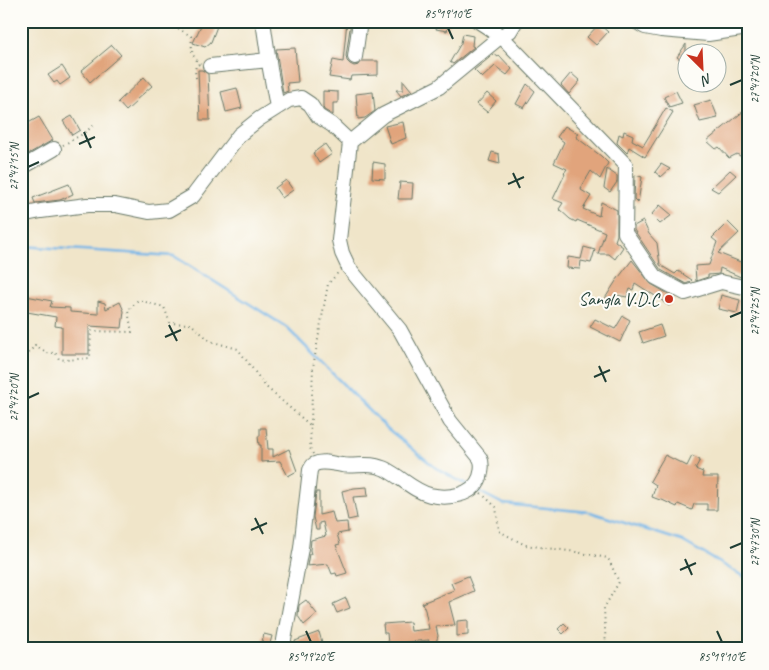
<svg xmlns="http://www.w3.org/2000/svg" width="769" height="670" font-family="Caveat,sans-serif">
<style>
.lines{fill:none;stroke-linecap:round;stroke-linejoin:round}
.stream{stroke:#73b5e8;stroke-width:2.5}
.building{fill:#e1a47c}
.minor-casing{stroke:#687868;stroke-width:16}
.path{stroke:#687868;stroke-width:2;stroke-dasharray:1 4;stroke-linecap:butt}
.minor{stroke:#fff;stroke-width:14}
.ticks{fill:none;stroke:#1f3d34;stroke-width:2}
.poi-dot{fill:#c8321e;stroke:#fdfcf7;stroke-width:2}
.labels{text-anchor:middle;dominant-baseline:central;stroke-width:4;stroke-linejoin:round;paint-order:stroke}
.poi-label{font-size:18px;fill:#1f3d34;stroke:#fdfcf7;text-anchor:end}
.neatline{fill:none;stroke:#1f3d34;stroke-width:2}
.ticks-label{font-size:12px;text-anchor:middle;fill:#1f3d34}
</style>
<rect width="100%" height="100%" fill="#fdfcf7"/>
<filter id="ink" filterUnits="userSpaceOnUse"><feTurbulence type="fractalNoise" baseFrequency=".02" numOctaves="2"/><feDisplacementMap in="SourceGraphic" scale="10" xChannelSelector="R" yChannelSelector="G"/><feConvolveMatrix kernelMatrix="1 2 1 2 8 2 1 2 1" color-interpolation-filters="sRGB"/></filter>
<filter id="wash" filterUnits="userSpaceOnUse"><feTurbulence type="fractalNoise" baseFrequency=".0096" numOctaves="4" result="noise"/><feDisplacementMap in="SourceGraphic" scale="20" xChannelSelector="R" yChannelSelector="G"/><feGaussianBlur stdDeviation="1.12" result="paint"/><feColorMatrix in="noise" values="0 0 0 0 0 0 0 0 0 0 0 0 0 0 0 0 0 1.4 0 .05"/><feComposite in="paint" operator="in"/></filter>
<g filter="url(#wash)">
<rect width="100%" height="100%" fill="#f0e5c9"/>
<g class="lines">
<path class="stream" d="M21,246L174,256L286,327L388,429L436,468L468,486
M478,491L503,504L590,512L682,541L748,579"/>
</g>
<g id="blocks">
<path class="building" d="M203,21H219L211,42L205,47L193,43Z
M347,21H351L346,56L347,61L350,64L354,66L359,65L362,61H378V75L351,76L350,80L329,77L333,60L343,62Z
M439,21H450L447,31L436,29Z
M599,24L608,32L596,45L587,37Z
M463,34L473,36L472,46L474,47L453,64L450,62L461,43Z
M686,44V57L684,62L677,57Z
M112,45L121,55L90,82L81,71Z
M295,48L298,82L287,83L288,91L283,93L276,49Z
M494,54L498,57L499,55L512,69L507,75L495,66L482,78L474,70Z
M62,66L70,78L60,85L57,81L54,83L48,75Z
M198,70H202L208,74L210,120H200Z
M571,73L580,81L569,94L561,85Z
M144,77L152,86L136,100L137,101L126,111L118,102Z
M403,80L412,91L401,96L396,90H403Z
M527,84L535,91L524,108L516,104Z
M237,88L242,108L226,112L221,92Z
M323,91L338,92V103H333V115L324,110L323,107Z
M676,91L682,103L669,107L664,97Z
M373,92L375,111L365,118L358,119L356,94Z
M487,93L496,101L487,112L477,104Z
M711,100L718,118L700,122L694,105Z
M666,108L673,112L645,157L629,147L627,153L617,143L619,134L623,136L624,131L633,135L632,140L643,146Z
M745,110L748,115V154L743,158L737,154L729,158L719,147L716,149L707,141Z
M72,116L80,130L72,135L63,121Z
M39,117L53,140L21,158V127Z
M403,122L406,138L391,144L385,126Z
M565,126L578,134L576,137L601,156L608,163L600,179L591,171L581,188H582L581,190L591,196L583,209L599,216L601,202L617,210V235L615,241L623,247L615,259L609,254H598L605,232L577,220L576,222L570,219L559,209L563,203L553,199L565,174L564,173L567,169L554,163L564,142L557,137Z
M325,144L332,154L319,163L313,153Z
M492,152L499,154L500,164L489,161Z
M373,162L385,164V179L372,178Z
M661,164L670,169L661,177L655,172Z
M607,169L617,176V182L610,192L604,188Z
M730,170L736,175L718,192L711,188Z
M635,175L642,177L638,203L634,199Z
M286,180L293,190L282,198L275,188Z
M400,182L413,183L412,199H398Z
M69,184L73,194L60,200L35,203L33,198Z
M660,205L672,215L660,224L651,215Z
M643,221L649,234L657,243L660,265L675,274L678,271L692,280L690,282L686,284L661,270L634,230V226Z
M728,222L739,233L718,253L748,265V271L743,278L720,268L719,274L708,275V277L696,281L695,266L709,265L717,242L712,238Z
M584,247L595,250L591,263L581,261L580,269L567,268L568,257L581,259Z
M632,260L651,284L674,297L669,306L663,302V301L635,283L633,290L630,289L627,297L616,295L610,304L604,300L616,281Z
M21,295L52,301L50,307L70,308V312L98,314V301L105,303L106,309L120,302L124,311L122,328L89,326V354H62V327L55,326L56,317L21,311Z
M721,295L740,300L737,313L718,309Z
M623,316L630,320L620,342L590,327L595,319L615,329Z
M660,325L664,336L643,343L639,332Z
M260,428H266L268,449H273V457L289,449L297,471L288,476L280,461L261,462V445H259L258,436H260Z
M665,455L687,466L692,456L700,460L695,469L703,472L702,477H718L717,510H707V504H694L692,510L678,504L677,507L660,499V500L652,497L656,485L650,481Z
M367,487L368,496L353,497L357,518L348,520L342,491L354,488Z
M316,492H319V515L332,512L335,523L347,522L348,532L337,534L340,544L336,545L347,573L337,576L336,573L332,574L328,564L307,566L309,554H311L310,550L311,540L326,536L323,522L319,523V530H316L313,517Z
M468,576L474,591L449,602L455,625L436,626L438,636L434,649H426L429,640L388,644L387,633H384L383,624L410,622L411,631L429,629L425,610L422,603L454,590L451,583Z
M346,598L350,608L337,613L333,604Z
M306,600L317,614L304,625L298,616L299,605Z
M468,620V635L457,636V621Z
M564,623L569,628L563,634L558,629Z
M319,632L324,649H297L295,641Z
M264,634L272,636L269,647L261,645Z"/>
</g>
</g>
<g filter="url(#ink)">
<use href="#blocks" fill-opacity="0" stroke="#687868" stroke-width="1"/>
<g class="lines">
<g class="minor-casing">
<path id="minor" d="M263,21L270,69L277,107
M478,21L501,36L626,165L625,233L655,277L685,293L721,282L748,288
M635,21L645,27L661,30L708,34L748,28
M355,57L360,21
M210,66L269,60
M21,168L54,149
M21,215L41,211L87,205H115L149,212L169,210L193,196L239,135L259,119L289,100L301,98L310,104L318,116L332,125L350,142
M284,649V640L301,548L310,470C312,467 312,465 315,464C323,460 333,464 342,465C353,467 365,463 376,466C380,467 384,468 387,470C402,478 414,491 430,495C448,499 473,496 480,477C482,470 483,464 480,458L450,421L400,330L349,268L342,253L339,240L350,142L383,115L439,87L501,36L510,31L516,21"/>
</g>
<path class="path" d="M165,21L191,36C193,50 189,53 200,64
M196,78L195,71L196,65L200,64
M63,145L81,135L96,124
M21,358H25L35,345L49,354L55,352L59,359L66,360L90,358L91,331L132,332L128,311L138,300L164,307L170,323L191,324L210,341L238,349L266,387L311,426
M313,454L310,448L313,367L328,284L337,274H339
M481,493L496,507L499,531L525,545L576,552L608,558L619,582L604,608L606,649"/>
<use href="#minor" class="minor"/>
</g>
</g>
<path class="ticks" d="M448,28L453,39M730,85L742,80M84,132L91,148M79,144L95,137M28,167L39,162M513,173L520,188M508,184L524,177M730,317L742,312M169,325L177,341M165,337L181,330M599,366L606,382M594,377L610,370M28,398L39,393M255,518L263,534M251,530L267,523M730,548L742,543M685,559L692,575M680,570L696,563M306,631L311,642M717,631L722,642"/>
<circle class="poi-dot" cx="669" cy="299" r="5"/>
<g class="labels">
<g class="poi-label">
<text x="659" y="299">Sangla V.D.C</text>
</g>
</g>
<rect width="769" height="670" fill="none" stroke="#fdfcf7" stroke-width="55"/>
<g transform="translate(702 68) rotate(156)"><circle r="24" fill="#fdfcf7" stroke="#a4b0a9"/>
<path d="M0-4L9 19L0 12L-9 19Z" fill="#c8321e"/>
<text y="-8" font-size="14" font-weight="bold" text-anchor="middle" fill="#1f3d34">N</text>
</g>
<rect x="28" y="28" width="714" height="614" class="neatline"/>
<g class="ticks-label">
<text x="448" y="18">85°19'10"E</text>
<text transform="translate(755 80) rotate(-90)" y="4">27°47'20"N</text>
<text transform="translate(14 167) rotate(-90)" y="4">27°47'15"N</text>
<text transform="translate(755 312) rotate(-90)" y="4">27°47'25"N</text>
<text transform="translate(14 398) rotate(-90)" y="4">27°47'20"N</text>
<text transform="translate(755 543) rotate(-90)" y="4">27°47'30"N</text>
<text x="311" y="661">85°19'20"E</text>
<text x="722" y="661">85°19'10"E</text>
</g>
</svg>
